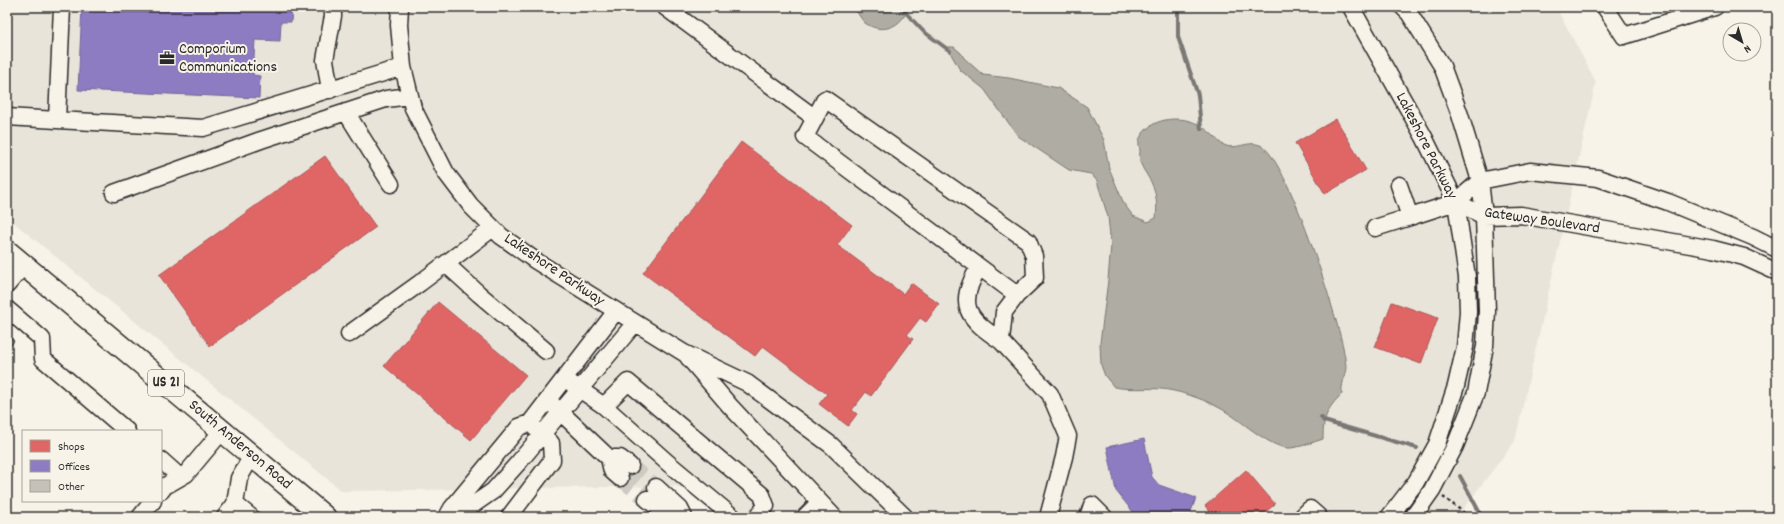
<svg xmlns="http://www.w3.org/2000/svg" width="1784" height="524" font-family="Dekko,sans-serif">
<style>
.built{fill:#e8e4da}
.water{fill:#afaca4;stroke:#7a7874}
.shops{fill:#e06666;stroke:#aa5454}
.offices{fill:#8e7cc3;stroke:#706495}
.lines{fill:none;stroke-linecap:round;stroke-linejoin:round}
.stream{stroke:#7a7874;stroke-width:4}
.building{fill:#c4c1b9;stroke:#2b2b2b}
.minor-tunnel{stroke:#cecbc2;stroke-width:16;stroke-dasharray:16 8;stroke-linecap:butt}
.minor-casing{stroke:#2b2b2b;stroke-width:19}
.major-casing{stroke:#2b2b2b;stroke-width:24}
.path{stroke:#2b2b2b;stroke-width:2.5;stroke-dasharray:3 3;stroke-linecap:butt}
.minor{stroke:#f7f3e8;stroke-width:16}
.major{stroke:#f7f3e8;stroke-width:21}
.labels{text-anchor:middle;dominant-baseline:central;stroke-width:4;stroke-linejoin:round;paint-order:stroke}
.shield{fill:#f7f3e8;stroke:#686764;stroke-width:1}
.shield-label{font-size:15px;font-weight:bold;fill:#2b2b2b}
.poi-label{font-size:16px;fill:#2b2b2b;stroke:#f7f3e8;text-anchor:start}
.street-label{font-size:16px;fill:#2b2b2b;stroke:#f7f3e8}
</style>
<rect width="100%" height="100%" fill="#f7f3e8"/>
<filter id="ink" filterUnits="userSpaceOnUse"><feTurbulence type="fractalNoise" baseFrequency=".025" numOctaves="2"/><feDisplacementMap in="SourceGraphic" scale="8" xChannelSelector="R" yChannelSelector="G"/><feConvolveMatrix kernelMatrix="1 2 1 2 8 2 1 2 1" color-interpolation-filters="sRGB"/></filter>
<g filter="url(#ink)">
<path class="built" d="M7,7H1556L1596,82L1515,441L1457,517H736L676,486L342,491L7,217Z"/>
<path class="water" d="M854,7H908C903,27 882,35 865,23C861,19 857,12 854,7Z
M947,47H954L961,53L964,58L983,75L1009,78L1058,88L1087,107L1104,140L1109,168L1124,204L1133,216L1148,222L1156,218C1157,209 1157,198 1154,189C1151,179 1143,171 1140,162C1139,158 1140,153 1140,150C1139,146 1138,141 1140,138C1149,120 1172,116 1190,121C1200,124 1207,130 1215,137C1217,140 1221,144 1224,145C1235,151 1248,140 1260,145C1287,156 1336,314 1343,347C1344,354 1346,361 1346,368C1345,377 1341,385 1342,394C1327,408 1323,418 1323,439C1313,442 1302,447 1291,448C1273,450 1243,422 1228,413C1213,403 1192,395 1174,391C1154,386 1134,391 1114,387L1105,376L1101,365L1100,343L1108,280L1111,245L1108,217L1097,181L1091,174L1069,170L1018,136L984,89L960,70Z"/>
<path class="shops" d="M1336,119L1366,170L1325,194L1295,143Z
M741,142L852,225L837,245L903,294L911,283L939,304L926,322L920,318L907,335L913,339L871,396L866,392L852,410L857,414L848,426L819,404L827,394L763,346L755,356L643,273Z
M325,156L376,227L210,346L159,275Z
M438,302L526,375L471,440L384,366Z
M1392,302L1438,318L1421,364L1375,347Z
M1246,470L1275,504L1260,517H1215L1205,506Z"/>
<path class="offices" d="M82,7H292L291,22H281L280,41L255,40L253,75L260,76L259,98L78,90Z
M1144,439L1152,477L1159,485L1196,498L1189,517H1137L1116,491L1107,447Z"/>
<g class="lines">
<path class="stream" d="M1178,7V37L1198,95L1201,129
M902,11L906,13L923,31L950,51
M1321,417L1324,421L1417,448
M1460,476L1482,517
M1770,517L1777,510"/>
</g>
<path class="building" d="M7,335L14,341L7,350Z"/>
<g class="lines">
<path class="minor-tunnel" d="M630,466L656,487
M620,478L647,499"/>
<g class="minor-casing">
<path id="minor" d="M62,7L57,120L203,128L403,67
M400,7L399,25L403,67L413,108L446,173L471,206L501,236L536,261L684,353L747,383L831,445L905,517
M665,7L815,118
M1351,7L1424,137L1456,202L1467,277L1468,312L1465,347L1456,386L1437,444L1416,482L1389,517
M1403,7L1409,13L1442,66L1460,115L1480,181L1484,216L1487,311L1485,346L1476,393L1455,446L1432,490L1413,517
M1605,7L1624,36L1715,7
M330,90L325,60L333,16V7
M346,112L391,184
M7,117L57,120
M1399,185L1410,217L1456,202L1480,181L1530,171L1598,178L1668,202L1753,237L1777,249
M114,193L261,140L386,99L410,96
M1456,202L1484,216L1521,215L1713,249L1744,257L1777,272
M1375,228L1410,217
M446,264L479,294L546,351
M979,267C956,306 967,318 1001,341
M7,285L24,265
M1017,295L805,137L825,99L1028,241L1034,256L1035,278L1017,295L1004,312L1001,341L1050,394L1068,436L1064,457L1048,517
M7,309L42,339L43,359L127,431
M349,334L420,283L493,228
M688,357L730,406L834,517
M572,384L604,406L668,463L733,517
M553,405L609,458H620L630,466
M604,406L628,382L762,495L766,506L757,517
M609,458L612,471L620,478
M161,460L180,477
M656,487L680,509L684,517
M161,491L165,486L186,474L222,431
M647,499L670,517
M235,504L251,517
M140,517L153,501
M225,517L235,504L239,478L252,456
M447,517L452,508L519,427L530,423L616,311
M459,517L464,511L493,491L519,462L635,323
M509,517L552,460L551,443L534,427
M805,517L820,502
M1088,517L1092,505L1104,517
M1302,517L1310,509L1319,517"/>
</g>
<g class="major-casing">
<path id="major" d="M7,251L325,517"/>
</g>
<path class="path" d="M1443,497L1462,511L1467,517"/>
<use href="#minor" class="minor"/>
<use href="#major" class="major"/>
</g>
</g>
<defs>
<g id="office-bare" transform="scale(1.2)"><path d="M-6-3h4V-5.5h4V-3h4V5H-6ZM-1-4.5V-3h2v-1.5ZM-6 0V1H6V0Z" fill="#2b2b2b" stroke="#f7f3e8" stroke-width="2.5" paint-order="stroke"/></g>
</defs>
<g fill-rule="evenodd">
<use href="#office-bare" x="167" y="58"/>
</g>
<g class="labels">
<rect class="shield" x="148" y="370" width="36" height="26" rx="3"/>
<g class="shield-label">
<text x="166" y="383">US 21</text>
</g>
<g class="poi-label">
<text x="179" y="49">Comporium<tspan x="179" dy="18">Communications</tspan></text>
</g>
<g class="street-label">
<text transform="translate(1426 146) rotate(63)">Lakeshore Parkway</text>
<text transform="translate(1542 221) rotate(8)">Gateway Boulevard</text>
<text transform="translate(554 270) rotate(34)">Lakeshore Parkway</text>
<text transform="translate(240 445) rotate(40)">South Anderson Road</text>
</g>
</g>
<rect width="1784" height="524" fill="none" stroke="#f7f3e8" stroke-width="24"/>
<rect x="12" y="12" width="1760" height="500" fill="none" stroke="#2b2b2b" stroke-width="1.5" filter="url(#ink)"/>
<rect x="22" y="430" width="140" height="72" fill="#f7f3e8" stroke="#a5a39c"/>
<rect x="30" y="440" width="20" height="12" fill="#e06666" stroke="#a5a39c"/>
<text x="58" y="450" font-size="12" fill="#2b2b2b">Shops</text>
<rect x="30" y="460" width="20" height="12" fill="#8e7cc3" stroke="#a5a39c"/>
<text x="58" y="470" font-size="12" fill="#2b2b2b">Offices</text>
<rect x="30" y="480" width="20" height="12" fill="#c4c1b9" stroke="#a5a39c"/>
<text x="58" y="490" font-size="12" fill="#2b2b2b">Other</text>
<g transform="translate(1742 42) rotate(142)"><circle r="19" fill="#f7f3e8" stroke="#a5a39c"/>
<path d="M0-3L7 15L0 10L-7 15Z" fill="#2b2b2b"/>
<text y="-6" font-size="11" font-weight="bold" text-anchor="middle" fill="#2b2b2b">N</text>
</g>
</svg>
